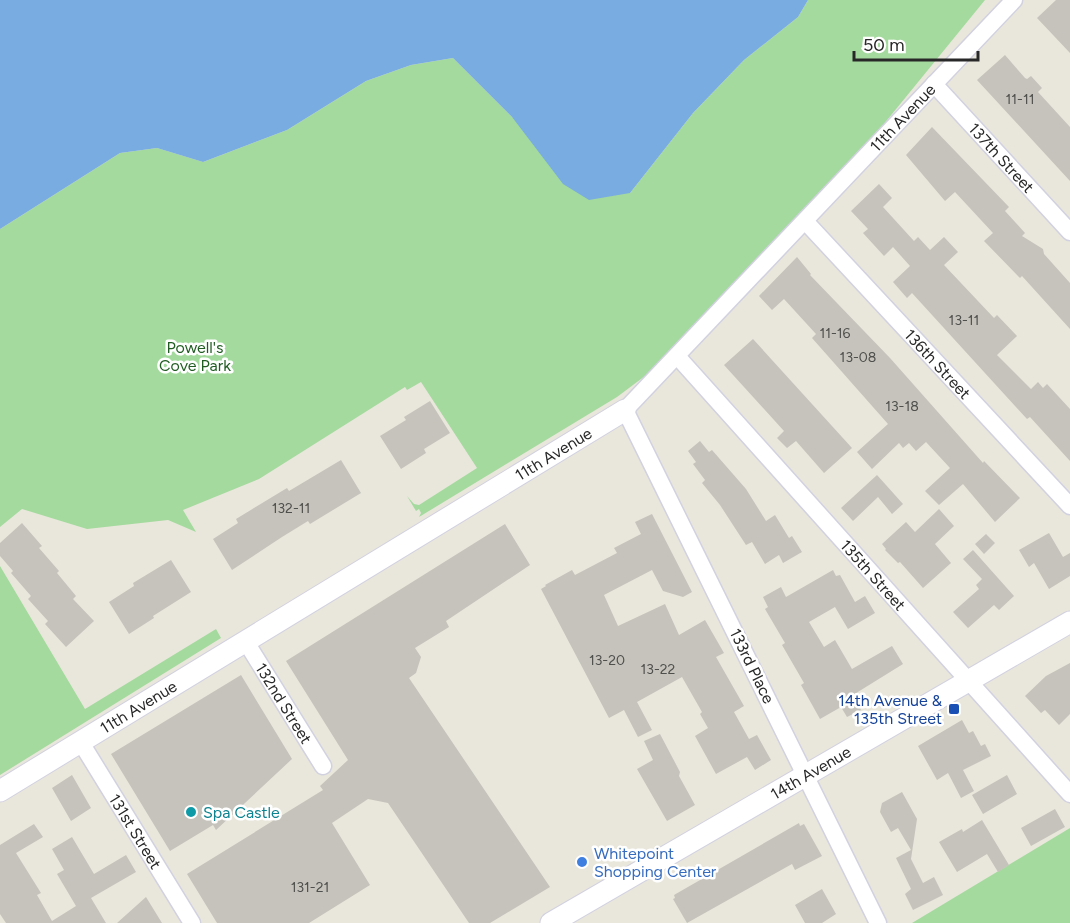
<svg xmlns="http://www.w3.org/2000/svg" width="1070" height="923" font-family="Figtree,sans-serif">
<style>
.green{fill:#a4da9e}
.water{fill:#79ace0}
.building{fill:#c5c3bb}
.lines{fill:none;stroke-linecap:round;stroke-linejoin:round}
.minor-casing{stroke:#d2d1e0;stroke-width:19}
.tertiary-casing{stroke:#d2d1e0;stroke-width:23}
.minor{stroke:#fff;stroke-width:16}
.tertiary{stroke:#fff;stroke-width:21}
.transit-dot{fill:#1a4fb4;stroke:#fff;stroke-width:2}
.culture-dot{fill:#0f9aa8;stroke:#fff;stroke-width:2}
.shop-dot{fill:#3f7fe0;stroke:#fff;stroke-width:2}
.labels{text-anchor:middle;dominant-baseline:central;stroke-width:5;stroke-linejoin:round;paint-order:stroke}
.number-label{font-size:14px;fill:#4f4f4d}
.street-label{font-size:16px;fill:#282828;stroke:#fff}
.park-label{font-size:16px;fill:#215d23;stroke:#fff}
.transit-label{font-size:16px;fill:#164399;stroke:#fff;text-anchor:end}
.culture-label{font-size:16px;fill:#0d838f;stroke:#fff;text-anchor:start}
.shop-label{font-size:16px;fill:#366cbe;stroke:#fff;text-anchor:start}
</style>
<rect width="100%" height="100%" fill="#e9e7dc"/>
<path class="green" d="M808,0H985L870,141L661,364L617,397L419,517L421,513L419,509L416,511L407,496L414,504L419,505L477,468L421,382L407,390L405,387L259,479L183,510L196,532L168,520L87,529L22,509L0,527V229L120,153L157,148L203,162L287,130L366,81L411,65L453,58L512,117L630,193L693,113L744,60L798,17Z
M0,566L85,709L216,629L221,638L0,775Z
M1070,828V923H912Z"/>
<path class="water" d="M0,0H808L798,17L744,60L693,113L630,193L589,200L563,184L512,117L453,58L411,65L366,81L287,130L203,162L157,148L120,153L0,229Z"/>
<path class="building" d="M1056,0H1070V53L1037,18Z
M1005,55L1025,78L1027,79L1031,76L1042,88L1038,92L1070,127V181L977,80Z
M932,127L1009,207L1005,211L1025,233L1022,236L1043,249L1044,254L1070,283V329L1022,276L1020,278L984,241L993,233L955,192L945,201L906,155Z
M879,184L892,198L883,207L914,241L918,237L930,250L944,237L958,252L944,265L994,318L997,315L1017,336L997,355L1031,389L1038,382L1043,388L1047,384L1070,409V461L1030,417L1027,419L912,293L907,298L893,282L910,266L893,247L884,256L863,233L868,229L851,211Z
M797,257L811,274L810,275L890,358L983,463L984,461L1020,498L995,522L963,484L939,505L925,491L950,468L926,442L916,451L909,443L903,448L899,443L872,469L857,452L888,424L812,338L816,334L784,299L772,310L759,296Z
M753,339L852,448L824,473L796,441L787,448L777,438L784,431L724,365Z
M430,401L450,433L424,449L426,453L401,469L380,436L406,420L404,417Z
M700,441L709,452L712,450L746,489L766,521L775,515L789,538L792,536L802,552L783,563L779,555L765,564L752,542L746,545L720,505L702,483L705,480L693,464L696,462L688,451Z
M341,460L361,493L310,524L308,521L282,537L232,570L213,539L238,523L236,519L287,488L289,491Z
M877,475L903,504L892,514L878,497L853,521L841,508Z
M939,509L954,526L935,544L951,563L923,588L900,562L898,563L885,550L886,549L882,544L906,522L915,532Z
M652,514L692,592L683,597L663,591L652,570L604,595L618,626L665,604L679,635L705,620L724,653L716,657L744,706L734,712L749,739L757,735L771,760L755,770L747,757L716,774L695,736L708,728L700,714L702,712L682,677L637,702L652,730L638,737L624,710L609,718L541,589L546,586L545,585L572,570L575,575L617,553L614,548L641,534L635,522Z
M22,523L42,546L39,548L59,571L57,573L76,596L73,599L94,621L66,647L45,624L48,621L28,599L31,596L11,573L13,571L0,556V543Z
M505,524L530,565L446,621L449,627L415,648L421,657L416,673L409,678L550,887L490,923H469L388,803L368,799L332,823L370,885L309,923H217L187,874L323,790L320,786L348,760L286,661Z
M1049,533L1063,557L1070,553V576L1049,589L1034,563L1029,567L1019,550Z
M986,534L995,543L984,554L975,544Z
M973,550L1014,596L999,610L994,605L968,628L953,612L979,589L976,585L982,579L963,559Z
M171,560L191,592L153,616L154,618L129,634L109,602L134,586L133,583Z
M833,570L836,576L840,575L855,602L865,596L875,613L848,629L835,607L809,622L824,647L835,640L852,669L892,646L903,664L853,695L861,710L847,717L841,707L820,719L801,685L804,683L782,645L785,643L765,609L768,607L763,597L781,587L786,597Z
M1070,663V714L1059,725L1045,710L1041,713L1025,696L1046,676Z
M241,675L292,759L216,830L213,825L170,851L111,754Z
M962,720L969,733L973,731L981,746L985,744L991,756L963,770L974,791L961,798L948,773L937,780L918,746Z
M660,734L680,772L679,776L695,805L667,821L637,769L653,760L644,741Z
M72,775L91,808L71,821L52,788Z
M1007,775L1017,794L983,814L972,795Z
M902,792L917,819L911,859L923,883L934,877L943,895L913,910L905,894L911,889L896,858L911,850L898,828L891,832L880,812L882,803Z
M1055,809L1065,827L1031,846L1021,828Z
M982,820L1009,865L998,872L987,854L957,872L939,842L962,829L963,832Z
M799,823L800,826L804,824L822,856L795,870L792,864L687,923L673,899L675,898L674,895Z
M34,824L43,837L16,853L41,893L37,895L52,921L76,906L57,874L64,870L52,849L72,837L94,874L126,855L136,872L91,898L106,923H6L0,914V845Z
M822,889L836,914L822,923H805L795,905Z
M146,897L162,923H117Z"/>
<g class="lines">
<g class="minor-casing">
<g id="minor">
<path id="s1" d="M934,84L1070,232"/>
<path id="s2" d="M805,221L1070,506"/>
<path id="s3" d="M677,356L1070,794"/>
<path id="s4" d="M246,642L323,766"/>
<path id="s5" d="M80,741L192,923"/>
<path id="s6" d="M878,923L625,410L1014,0"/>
</g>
</g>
<g class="tertiary-casing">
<g id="tertiary">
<path id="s7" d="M0,791L625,410"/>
<path id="s8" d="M551,923L1070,622"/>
</g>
</g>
<use href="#minor" class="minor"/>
<use href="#tertiary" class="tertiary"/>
</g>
<rect class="transit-dot" x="948" y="703" width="12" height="12" rx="3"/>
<circle class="culture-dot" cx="191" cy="812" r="6"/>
<circle class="shop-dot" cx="582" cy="862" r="6"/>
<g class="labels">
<g class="number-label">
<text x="1020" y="99">11-11</text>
<text x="964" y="320">13-11</text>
<text x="835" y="333">11-16</text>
<text x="858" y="357">13-08</text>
<text x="902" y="406">13-18</text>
<text x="291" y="508">132-11</text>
<text x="607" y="660">13-20</text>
<text x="658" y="669">13-22</text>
<text x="310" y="887">131-21</text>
</g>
<g class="street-label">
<text stroke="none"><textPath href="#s6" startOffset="975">11th Avenue</textPath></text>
<text stroke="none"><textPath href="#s1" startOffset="100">137th Street</textPath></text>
<text stroke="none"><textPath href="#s2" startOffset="195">136th Street</textPath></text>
<text stroke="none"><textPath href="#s7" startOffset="648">11th Avenue</textPath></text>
<text stroke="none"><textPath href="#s3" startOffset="294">135th Street</textPath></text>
<text transform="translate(752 666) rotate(64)">133rd Place</text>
<text stroke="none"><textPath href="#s4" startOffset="72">132nd Street</textPath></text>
<text stroke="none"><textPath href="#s7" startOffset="162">11th Avenue</textPath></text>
<text stroke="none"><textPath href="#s8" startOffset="300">14th Avenue</textPath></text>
<text stroke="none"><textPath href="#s5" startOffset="106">131st Street</textPath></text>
</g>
<g class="park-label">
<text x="195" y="347">Powell's<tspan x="195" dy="18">Cove Park</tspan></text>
</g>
<g class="transit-label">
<text x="942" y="700">14th Avenue &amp;<tspan x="942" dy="18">135th Street</tspan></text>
</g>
<g class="culture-label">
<text x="203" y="812">Spa Castle</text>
</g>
<g class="shop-label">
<text x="594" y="853">Whitepoint<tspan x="594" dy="18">Shopping Center</tspan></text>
</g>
</g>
<path d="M854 51v9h124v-9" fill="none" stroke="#282828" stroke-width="3"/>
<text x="863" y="51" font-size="18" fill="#282828" stroke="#ffffff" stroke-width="4.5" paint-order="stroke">50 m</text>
</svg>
